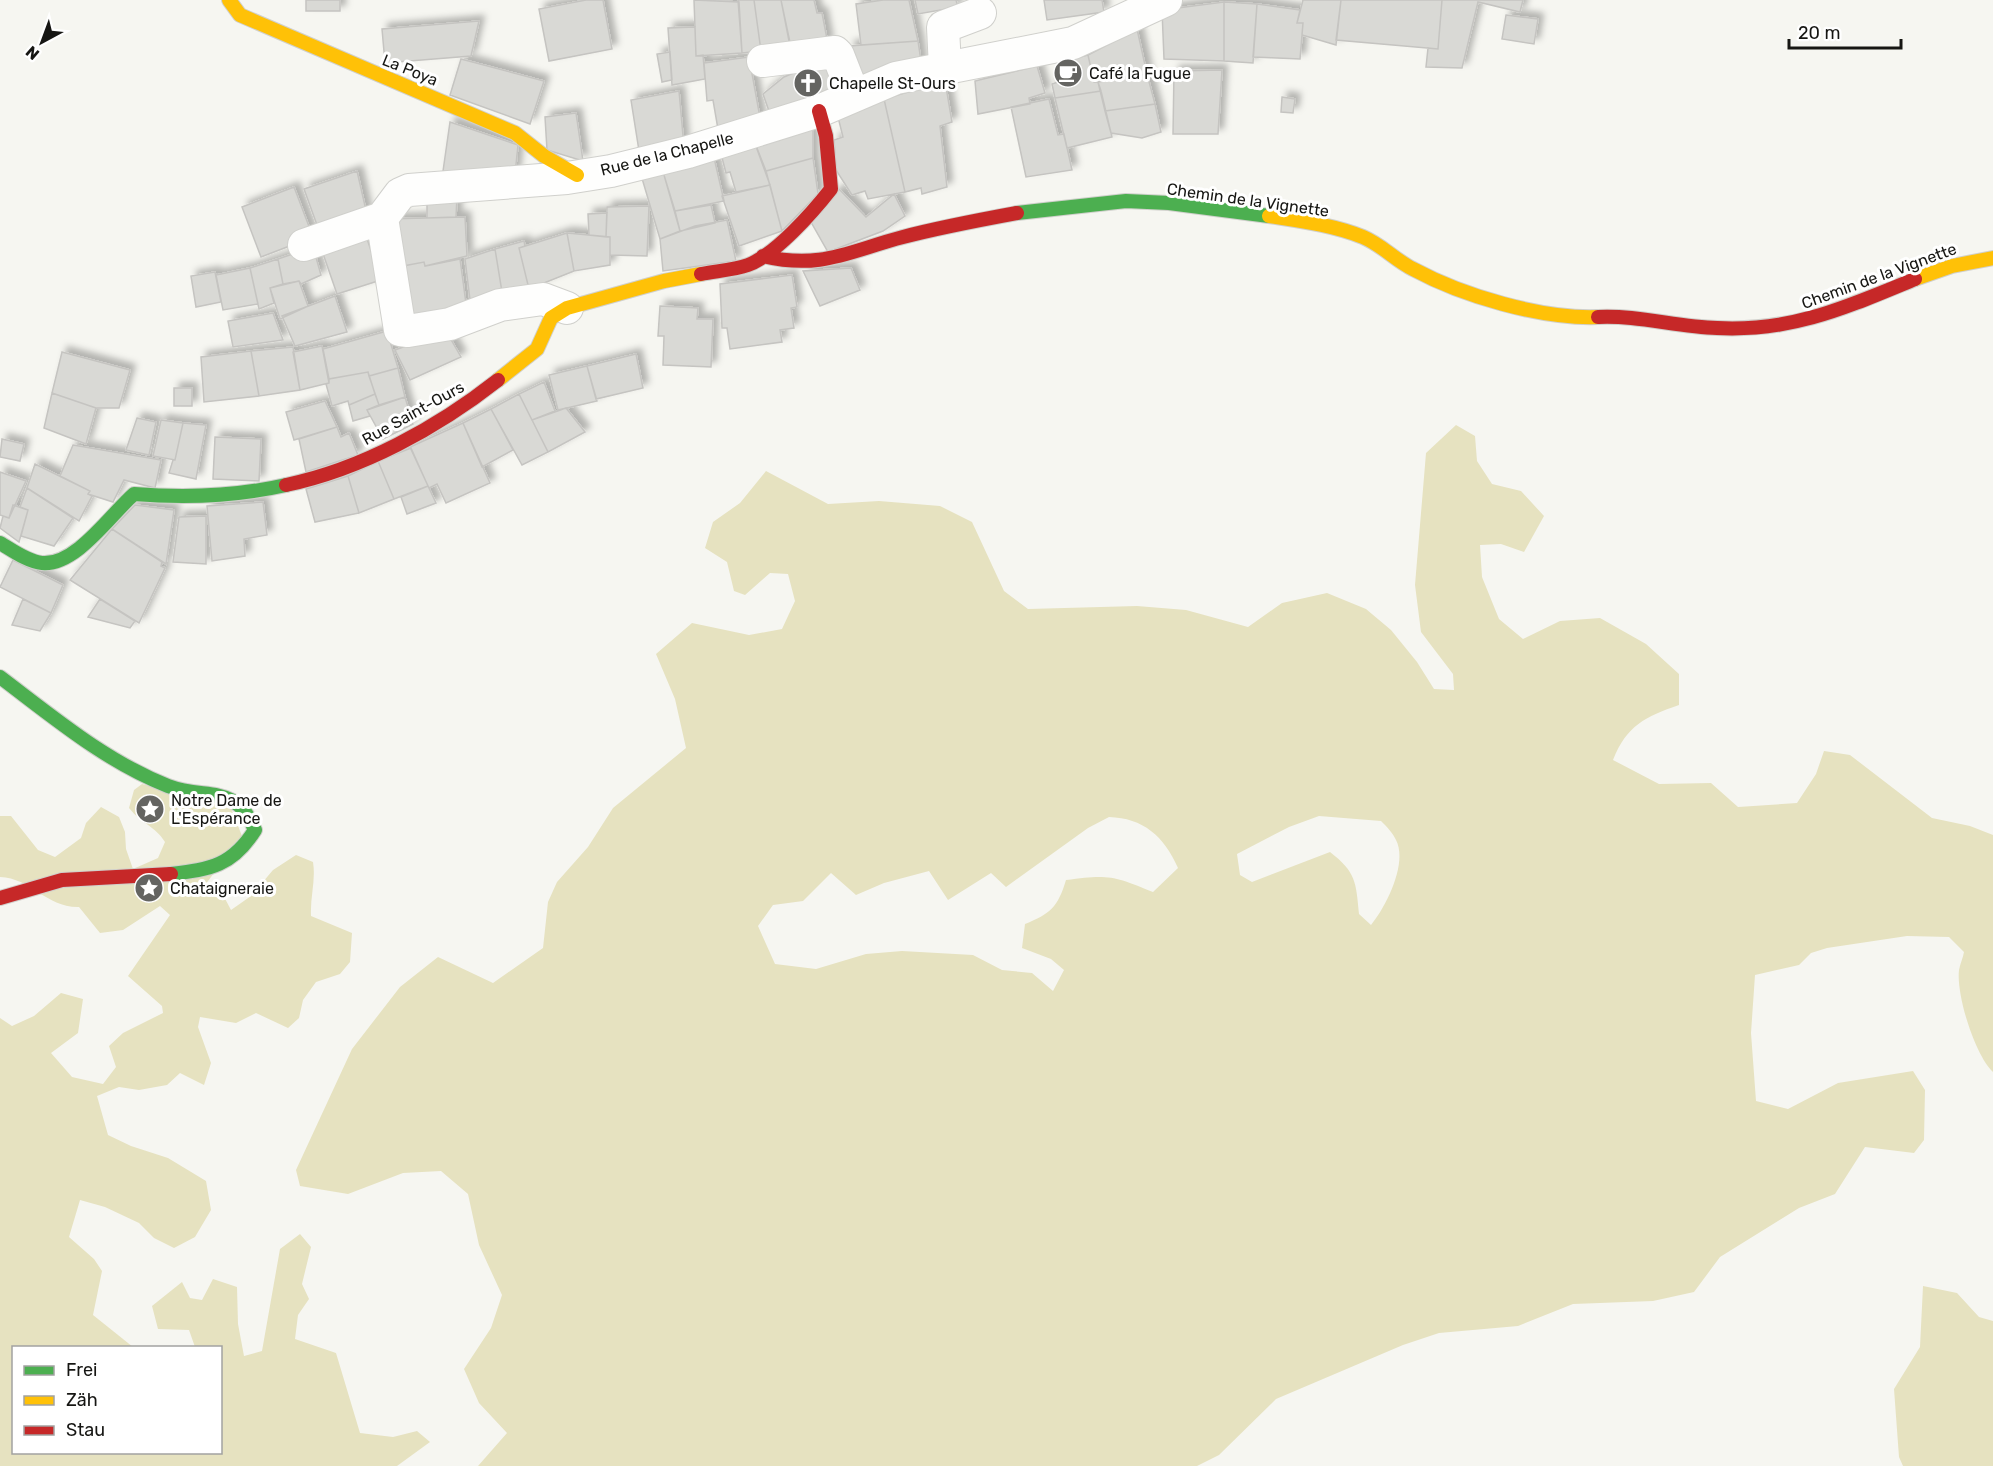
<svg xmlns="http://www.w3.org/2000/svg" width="1993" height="1466" font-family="Rubik,sans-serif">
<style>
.green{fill:#e6e2c0;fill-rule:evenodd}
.building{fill:#d9d9d5;stroke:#c5c4c1;stroke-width:1.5;filter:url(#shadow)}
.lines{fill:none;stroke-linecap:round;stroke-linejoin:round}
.street-casing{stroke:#d0d0cc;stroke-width:34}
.fast-casing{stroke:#d0d0cc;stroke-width:16}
.slow-casing{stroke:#d0d0cc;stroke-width:16}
.jam-casing{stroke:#d0d0cc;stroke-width:16}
.street{stroke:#fefefd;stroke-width:32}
.fast{stroke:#4caf50;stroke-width:14}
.slow{stroke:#ffc107;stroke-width:14}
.jam{stroke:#c62828;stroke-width:14}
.labels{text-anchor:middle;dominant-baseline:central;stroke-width:6;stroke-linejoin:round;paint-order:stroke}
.street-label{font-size:16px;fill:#161613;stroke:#fff}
.poi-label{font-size:16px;fill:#161613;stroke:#fff;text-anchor:start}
</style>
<defs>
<filter id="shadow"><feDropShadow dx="5.5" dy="-5.5" stdDeviation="3" flood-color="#0004"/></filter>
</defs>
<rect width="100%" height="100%" fill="#f6f6f1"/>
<path class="green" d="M1456,425L1475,436L1477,461L1492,484L1521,491L1544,516L1524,552L1501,544L1480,545L1482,577L1499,619L1523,639L1560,621L1600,618L1646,644L1679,674V705C1645,717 1627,725 1613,760L1659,784L1711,783L1738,807L1797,803L1816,774L1824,751L1850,755L1932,818L1970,826L1993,835V1072C1975,1055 1956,995 1959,970C1960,964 1963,958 1964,952L1949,937L1907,936L1827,948L1811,953L1799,965L1755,975L1751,1033L1756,1101L1788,1109L1838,1083L1913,1071L1925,1090L1924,1140L1914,1153L1865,1147L1835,1194L1799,1208L1720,1257L1694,1292L1653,1301L1573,1304L1518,1326L1439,1333L1403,1345L1276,1399L1219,1455L1197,1466H478L507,1433L479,1403L464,1369L491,1328L502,1295L479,1245L468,1194L441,1171L403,1173L348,1194L300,1186L296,1170L352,1049L400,987L438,957L493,983L543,948L548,902L557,882L588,847L613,808L686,748L675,699L656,654L692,623L749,635L782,629L795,601L788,574L770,573L745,595L734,591L727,562L705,548L713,522L740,503L766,471L828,504L879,501L940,506L972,522L1004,591L1028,609L1137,606L1186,610L1248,627L1282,603L1327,593L1366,609L1391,630L1417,662L1434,689L1454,690L1453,674L1421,632L1415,585L1426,453ZM1319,816L1381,821C1386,826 1393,833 1396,840C1408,863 1386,907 1371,925L1359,914C1356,882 1356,872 1330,852L1252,882L1240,875L1237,854L1289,827ZM1109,817C1143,818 1164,836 1178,868L1153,892C1115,876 1108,874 1066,880C1058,907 1050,914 1025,924L1022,948L1051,959L1064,970L1053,991L1032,973L1002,970L973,955L902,951L866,954L816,969L775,964L758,926L773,905L803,901L831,873L856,895L884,883L929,871L948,900L991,873L1006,887L1088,828Z
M142,784L231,808L242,836L205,885L221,891L231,910L251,896L273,870L296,855L313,862C316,880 310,897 311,916L352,933L350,962L340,974L316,982L303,1000L299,1018L288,1028L256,1013L236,1023L200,1017L198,1027L211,1063L204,1085L180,1073L167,1085L139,1090L119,1087L97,1096L108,1135L131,1146L168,1158L206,1181L211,1210L195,1237L174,1248L154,1238L139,1223L105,1207L80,1200L69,1237L94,1259L102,1271L93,1315L133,1347L14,1348V1452H220V1348L195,1347L189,1330L158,1329L152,1306L182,1282L190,1298L202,1300L213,1279L237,1287L238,1324L244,1356L262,1351L280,1249L300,1234L311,1247L302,1284L309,1299L298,1315L295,1339L336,1353L360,1433L393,1437L417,1431L430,1442L397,1466H0V1018L12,1026L34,1016L61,993L83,999L78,1033L51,1053L72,1077L103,1084L116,1067L109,1046L123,1033L163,1013L162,1006L128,976L170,915L160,906L123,930L100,933L79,907C47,908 31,878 0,877V816H11L38,850L55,857L81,838L86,823L101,807L119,817L125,832L126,849L133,869L158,858L165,842C155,826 142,824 129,808L134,790Z
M1923,1286L1957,1293L1979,1317L1993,1321V1466H1903L1899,1457L1894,1389L1920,1347Z"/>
<path class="building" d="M306,0H340V11H306Z
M586,0H603L612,49L549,61L539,9Z
M694,0L739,2L742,53L696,56Z
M738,0H754L761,51L742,53Z
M754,0H781L791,47L761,51Z
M781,0H814L817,13H822L828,44L791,51Z
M883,0H909L918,41L861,45L856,4Z
M915,0H956L958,7L918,14Z
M1044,0H1102L1104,12L1047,20Z
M1303,0H1341L1336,45L1302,35L1303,23H1297Z
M1341,0H1442L1438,49L1336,40Z
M1442,0H1523L1520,12L1478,2L1462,68L1426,67L1428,48L1438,49Z
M1224,2V61L1164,59L1162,10Z
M1224,2L1257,4L1253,63L1224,61Z
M1257,4L1300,10L1297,23H1303L1300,59L1253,57Z
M1506,15L1538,19L1534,44L1502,39Z
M479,21L471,56L385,63L382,29Z
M695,27L696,56L703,55L705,79L672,85L668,28Z
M1137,29L1147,74L1094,82L1088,55Z
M918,41L922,68L856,83L849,46Z
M670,52L672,80L662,82L657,54Z
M1088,55L1094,82H1098L1101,91L1055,98L1052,84L1061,81L1059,62Z
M749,57L761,123L719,135L713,100L707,101L704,63Z
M829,58L843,90L770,114L763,94L784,77Z
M461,59L544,81L530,124L450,95Z
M1037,66L1045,93L1029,98L1030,104L978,114L975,81Z
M1222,70L1218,134H1173L1174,71Z
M1147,74L1155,104L1105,111L1098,82Z
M945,81L952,122L940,126L947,187L922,194L921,188L905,192L884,99Z
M679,91L684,147L640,157L631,100Z
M1101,91L1112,137L1067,148L1055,98Z
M1282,97L1295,99L1293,113L1281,112Z
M884,99L905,192L868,199L865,191L852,195L836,170L834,140L843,137L837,113Z
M1049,99L1058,135L1064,134L1072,170L1026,177L1011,107Z
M1155,104L1161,132L1142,138L1111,133L1105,111Z
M576,113L583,161L547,150L545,117Z
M450,122L518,145L515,174L483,176L443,171Z
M813,123V158L766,171L753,138Z
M753,138L770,185L736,192L730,172L726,173L719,146Z
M712,149L724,201L675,211L660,162Z
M813,158L818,194L782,231L766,171Z
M662,168L680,231L660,239L641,175Z
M357,171L368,219L321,236L304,189Z
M770,185L782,231L739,246L722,196Z
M294,187L313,237L261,257L242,207Z
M839,189L866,217L894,194L905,216L883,231L828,252L811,222Z
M457,197L456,217L427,218V199Z
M711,205L715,223L680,231L675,211Z
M649,206L647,256L610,255V237H606L607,207Z
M607,213L606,237L589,235L588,214Z
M465,217L467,256L425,266L424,262L392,268L386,219Z
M727,220L736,261L663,271L660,239L695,226Z
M363,227L381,280L337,294L319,242Z
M567,233L610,237V265L574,271Z
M567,233L574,271L529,289L519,248Z
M524,241L525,246L519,248L529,289L503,298L495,249Z
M313,247L321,275L301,284L299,281L283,284L278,259Z
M495,249L503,298L471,308L465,259Z
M278,259L283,284L270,288L274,303L259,309L250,268Z
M460,259L467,311L403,328L392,268L424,262L425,266Z
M250,268L258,304L223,310L216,275Z
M851,268L860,290L820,306L803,271Z
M215,272L221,302L196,307L191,276Z
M792,275L797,307L791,308L794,328L780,330L782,342L730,349L727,328H722L720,284Z
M299,281L308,306L280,319L270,288Z
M335,296L347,332L295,346L282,316Z
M660,306L698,308L697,319H713L711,367L663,365L664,336H658Z
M273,313L283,340L233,347L228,321Z
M387,331L398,368L369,376L368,372L329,379L323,349Z
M446,331L461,357L410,380L395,350Z
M322,346L329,383L300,390L293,352Z
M293,347L300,390L259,396L251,351Z
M251,351L259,396L204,402L201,357Z
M62,352L130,370L119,408H96L52,393Z
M636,354L643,388L596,399L587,366Z
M587,366L597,401L558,410L549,375Z
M398,368L405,397L379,405L369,376Z
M368,372L375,394L349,405L348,401L332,406L326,384L329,383V379Z
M544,382L555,411L532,420L519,394Z
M174,388H192V406H174Z
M52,393L96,408L86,444L44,428Z
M375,394L379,405L367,410L370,416L353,421L349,405Z
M519,394L548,452L522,465L491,409Z
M405,397L413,424L383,439L367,410Z
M325,401L337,427L294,440L286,412Z
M566,408L585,432L548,452L532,420Z
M491,409L513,450L482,467L463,423Z
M137,418L156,422L149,455L126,450Z
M161,420L183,423L175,460L153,456Z
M183,423L206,425L196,479L169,473L173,460H175Z
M463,423L490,483L446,503L437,484L429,488L410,447Z
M337,427L341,437L349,433L358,455L306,472L299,439Z
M215,437L261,439L259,481L213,479Z
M2,439L24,444L20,461L0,457Z
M73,445L161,460L155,488L124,480L113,502L88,494L90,491L60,476Z
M411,448L428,486L394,499L378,461Z
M378,461L394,499L359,513L348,476Z
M35,464L90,491L88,494L92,496L79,521L27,488Z
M0,472L26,481L9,518L0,515Z
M348,476L359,513L315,522L306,489Z
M428,486L436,503L407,514L401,497Z
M27,488L73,518L54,546L21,536L28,510L20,507Z
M263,502L267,535L244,539L245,556L212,561L207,506Z
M13,505L28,510L19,542L0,528L3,516L9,518Z
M135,505L174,510L166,564L112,529Z
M206,516V564L173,562L179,517Z
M112,529L162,562L161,566L165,568L139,623L70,580Z
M13,560L63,585L51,613L0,587Z
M23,599L51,613L40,631L12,625Z
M100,599L135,621L130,628L88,617Z"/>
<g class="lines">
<g class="street-casing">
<path id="street" d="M763,61L835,52L838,55L854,96
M945,68L943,27L980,13
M382,218L400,330L408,331L450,324L500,305L543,299L567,308
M304,245L382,218L400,194L409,190L567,178L611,171L688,152L819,111L896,78L1073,43L1166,0"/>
</g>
<g class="fast-casing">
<path id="fast" d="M1017,213L1126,201L1169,203L1269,216
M0,543C12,550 28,562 42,563C76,566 111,514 134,494C183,498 238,496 286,485
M0,677C53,717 105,761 168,786C207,801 235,782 255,830C232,866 211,869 171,874"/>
</g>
<g class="slow-casing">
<path id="slow" d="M229,0L240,15L515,133L544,156L577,175
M1269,216C1301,221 1333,225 1363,237C1382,245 1395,260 1413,269C1463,296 1541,319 1598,317
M1915,279L1952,266L1993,258
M498,380L537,349L551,318L567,308L664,281L701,274"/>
</g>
<g class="jam-casing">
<path id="jam" d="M763,256C821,270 849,251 903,237C941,227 979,220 1017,213
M701,274C716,271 734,270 748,265C775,255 813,212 831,189L826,136L819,111
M1598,317C1638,315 1677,327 1717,328C1793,332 1847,307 1915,279
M286,485C362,469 437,428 498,380
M0,898L62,880L171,874"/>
</g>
<use href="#street" class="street"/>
<use href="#fast" class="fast"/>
<use href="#slow" class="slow"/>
<use href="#jam" class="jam"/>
</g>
<defs>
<g id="cafe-disc" transform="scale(1.5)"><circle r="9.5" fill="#646461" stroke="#fff"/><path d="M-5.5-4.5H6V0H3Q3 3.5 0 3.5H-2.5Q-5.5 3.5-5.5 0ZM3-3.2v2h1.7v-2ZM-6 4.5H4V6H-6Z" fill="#fff"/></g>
<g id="church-disc" transform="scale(1.5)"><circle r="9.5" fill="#646461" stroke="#fff"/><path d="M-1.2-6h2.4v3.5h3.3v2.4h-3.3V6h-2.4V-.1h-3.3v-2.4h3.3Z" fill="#fff"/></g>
<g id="sight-disc" transform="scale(1.5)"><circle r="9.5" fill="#646461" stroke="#fff"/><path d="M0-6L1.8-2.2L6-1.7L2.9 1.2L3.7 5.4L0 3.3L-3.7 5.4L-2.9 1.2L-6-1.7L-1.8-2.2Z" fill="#fff"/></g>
</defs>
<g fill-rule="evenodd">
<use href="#cafe-disc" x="1068" y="73"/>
<use href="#church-disc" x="808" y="83"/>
<use href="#sight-disc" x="150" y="809"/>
<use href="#sight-disc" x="149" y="888"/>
</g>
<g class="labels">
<g class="street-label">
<text transform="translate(410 70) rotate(22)">La Poya</text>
<text transform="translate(667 154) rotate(-14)">Rue de la Chapelle</text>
<text transform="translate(1248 200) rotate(8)">Chemin de la Vignette</text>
<text transform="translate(1879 276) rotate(-20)">Chemin de la Vignette</text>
<text transform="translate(413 413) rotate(-29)">Rue Saint-Ours</text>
</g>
<g class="poi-label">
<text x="1089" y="73">Café la Fugue</text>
<text x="829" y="83">Chapelle St-Ours</text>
<text x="171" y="800">Notre Dame de<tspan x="171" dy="18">L'Espérance</tspan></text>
<text x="170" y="888">Chataigneraie</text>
</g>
</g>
<rect x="12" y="1346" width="210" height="108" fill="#ffffff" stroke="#a2a2a1" stroke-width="1.5"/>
<rect x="24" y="1366" width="30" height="9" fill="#4caf50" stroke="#a2a2a1" stroke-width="1.5"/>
<text x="66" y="1376" font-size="18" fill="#161613">Frei</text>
<rect x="24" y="1396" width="30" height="9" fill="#ffc107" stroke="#a2a2a1" stroke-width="1.5"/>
<text x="66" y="1406" font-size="18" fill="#161613">Zäh</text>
<rect x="24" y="1426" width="30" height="9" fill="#c62828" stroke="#a2a2a1" stroke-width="1.5"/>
<text x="66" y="1436" font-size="18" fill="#161613">Stau</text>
<g transform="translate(42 42) rotate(221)" stroke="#ffffff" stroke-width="4.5" paint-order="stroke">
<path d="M0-4.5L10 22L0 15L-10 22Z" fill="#161613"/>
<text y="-9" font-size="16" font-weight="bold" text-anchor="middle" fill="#161613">N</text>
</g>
<path d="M1789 39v9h112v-9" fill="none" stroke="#161613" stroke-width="3"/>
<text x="1798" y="39" font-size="18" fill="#161613" stroke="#ffffff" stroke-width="4.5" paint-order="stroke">20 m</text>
</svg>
